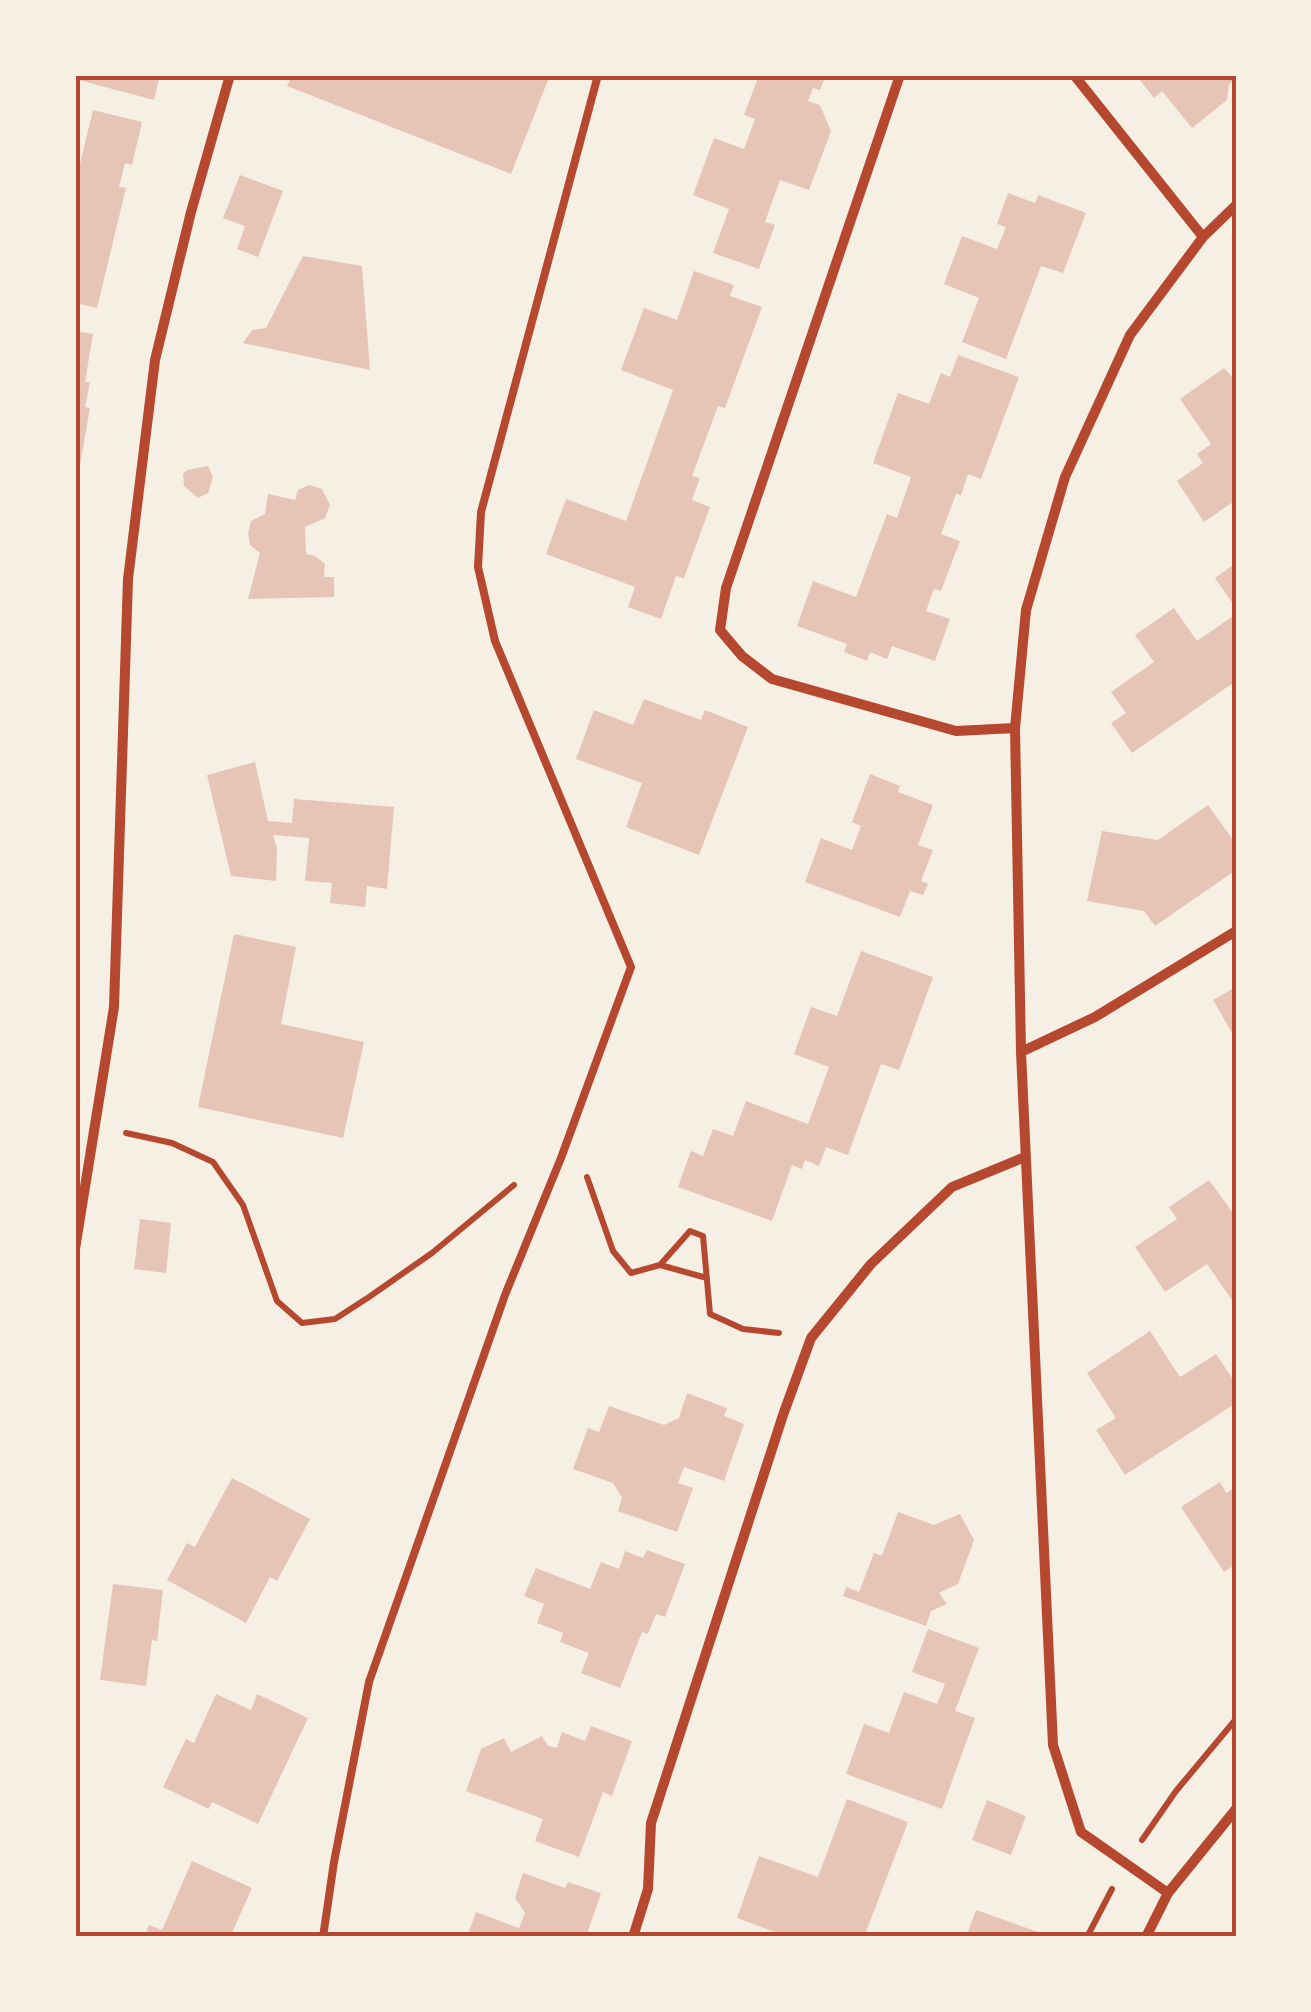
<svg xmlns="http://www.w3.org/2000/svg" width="1311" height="2012" font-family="'Source Sans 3',sans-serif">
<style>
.building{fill:#e6c5b7}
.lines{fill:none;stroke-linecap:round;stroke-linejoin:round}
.path{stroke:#b5482f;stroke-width:6}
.service{stroke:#b5482f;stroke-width:8}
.minor{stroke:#b5482f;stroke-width:10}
.neatline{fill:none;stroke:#b5482f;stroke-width:4}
</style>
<rect width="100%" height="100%" fill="#f6efe4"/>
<path class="building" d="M75,75H160L154,100L75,79Z
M292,75H550L511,174L287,86Z
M759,75H826L820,90L813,88L808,101L820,105L831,131L809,190L780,180L765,222L775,225L759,269L713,253L729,209L693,195L714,138L744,149L755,119L744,115Z
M1136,75H1236V79L1229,84L1227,100L1192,128L1162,91L1154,98Z
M93,110L142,122L132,165L125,163L119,187L126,188L97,308L75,303V176H77Z
M240,175L283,191L258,257L237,249L245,226L223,218Z
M1008,193L1035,203L1038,195L1086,213L1063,273L1041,266L1006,359L962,342L979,298L944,284L962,236L997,249L1006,227L997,224Z
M303,256L362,266L370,370L243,343L252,330L266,328Z
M694,271L734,285L730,296L762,307L725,408L718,406L692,476L700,478L692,500L710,507L684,578L676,576L661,619L628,607L635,587L546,554L566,499L626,521L673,390L621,370L644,308L677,320Z
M75,331L93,334L85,382H90L85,407L90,408L77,482Z
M958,355L1019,377L981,479L968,474L961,495L956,494L941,534L960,541L941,591L934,589L926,611L950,619L935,661L892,646L887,659L870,652L867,661L844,652L847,644L797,626L813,581L856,597L887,514L897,518L911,477L873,463L898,393L929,404L941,373L950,377Z
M1224,368L1236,381V500L1204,522L1177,481L1203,463L1197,454L1211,444L1180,399Z
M208,466L213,477L208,493L198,498L184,486L183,474L187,470Z
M309,485L322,489L330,505L325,518L305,527L306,554L315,556L325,564L324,577H334V597L248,599L260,553L250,545L248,533L251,521L265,514L268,494L295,500L298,490Z
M1236,563V608L1215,578Z
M1174,608L1197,641L1236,614V681L1132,753L1111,723L1126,713L1111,692L1154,662L1135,635Z
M644,699L701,720L705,710L748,727L699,855L626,827L642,783L576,759L594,710L633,725Z
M255,762L268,821L292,823L294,799L394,807L387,889L367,886L365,907L330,903L332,883L305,881L309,838L273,835L277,849L276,881L231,876L207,775Z
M870,774L900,786L898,792L933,805L918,845L933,850L921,881L928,884L923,895L910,891L900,917L805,882L821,838L852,850L861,826L852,822Z
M1208,805L1236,844V870L1155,926L1144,911L1087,901L1102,831L1158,840Z
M234,934L296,947L281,1024L364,1042L343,1138L198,1107Z
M861,951L933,977L899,1070L881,1064L848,1155L826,1147L819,1166L805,1160L802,1169L792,1165L772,1221L678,1187L691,1151L703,1156L713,1129L733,1136L746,1101L808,1124L829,1067L794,1054L811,1007L837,1016Z
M1234,988L1236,991V1040L1213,1000Z
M1209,1180L1236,1217V1306L1207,1264L1165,1292L1135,1247L1177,1219L1169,1207Z
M140,1219L171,1223L166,1273L134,1269Z
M1150,1331L1180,1377L1216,1354L1236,1384V1403L1125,1475L1096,1430L1116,1418L1087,1373Z
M687,1393L727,1408L724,1416L744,1424L724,1481L684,1467L678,1483L693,1488L677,1532L618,1511L622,1498L613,1483L573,1469L588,1428L599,1432L609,1406L664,1425L679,1418Z
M232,1478L310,1519L277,1581L270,1577L246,1623L167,1580L187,1543L195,1547Z
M1220,1482L1226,1493L1236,1487V1564L1224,1572L1181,1507Z
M898,1512L934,1525L960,1514L974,1540L958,1584L939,1593L947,1604L931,1611L926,1626L843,1596L846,1587L859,1592L874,1553L882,1556Z
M647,1550L685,1564L665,1617L656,1614L648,1634L642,1632L620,1688L581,1673L589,1653L560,1642L563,1633L537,1623L544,1604L524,1596L536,1568L590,1589L601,1562L619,1569L625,1551L643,1558Z
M113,1584L163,1590L157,1641L152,1640L146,1686L100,1680Z
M928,1629L979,1648L955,1711L975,1718L942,1809L846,1774L864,1724L889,1733L904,1692L937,1704L945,1684L912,1672Z
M216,1694L251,1710L257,1694L308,1718L258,1824L212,1802L209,1809L163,1787L186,1739L194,1743Z
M591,1726L632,1741L612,1796L603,1792L579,1857L535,1841L543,1819L466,1791L481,1749L504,1738L511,1752L542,1736L548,1746L557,1748L562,1732L585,1741Z
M847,1799L908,1822L864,1937H788L737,1918L759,1856L818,1877Z
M987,1800L1026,1816L1011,1855L972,1840Z
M192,1861L252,1888L230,1937H144L149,1925L162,1930Z
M523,1873L565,1888L568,1882L601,1893L586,1937H467L476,1912L519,1928L525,1913L515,1898Z
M976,1910L1041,1933L1040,1937H966Z"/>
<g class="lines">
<path class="path" d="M126,1133L172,1143L213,1162L243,1205L277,1301L302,1323L335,1319L369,1297L432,1253L514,1185
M587,1177L613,1251L631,1273L660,1265L690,1231L703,1236L710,1314L743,1329L779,1333
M660,1265L707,1278
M1142,1840L1176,1791L1236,1719
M1087,1937L1112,1889"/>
<path class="service" d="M323,1937L334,1862L369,1682L505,1295L561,1158L631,967L495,641L478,567L481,512L598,75"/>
<path class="minor" d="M900,75L726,588L720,630L742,656L772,679L956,731L1015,728
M1074,75L1203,237
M1021,1052L1095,1017L1236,931
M75,1249L114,1007L128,579L155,360L191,212L230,75
M1168,1893L1081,1832L1053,1745L1021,1052L1015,728L1026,610L1065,477L1130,335L1203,237L1236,205
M633,1937L648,1889L651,1823L783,1415L811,1338L871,1264L952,1187L1025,1157
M1146,1937L1168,1893L1236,1809"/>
</g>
<rect width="1311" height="2012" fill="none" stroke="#f6efe4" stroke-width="155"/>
<rect x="78" y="78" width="1156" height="1856" class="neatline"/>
</svg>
